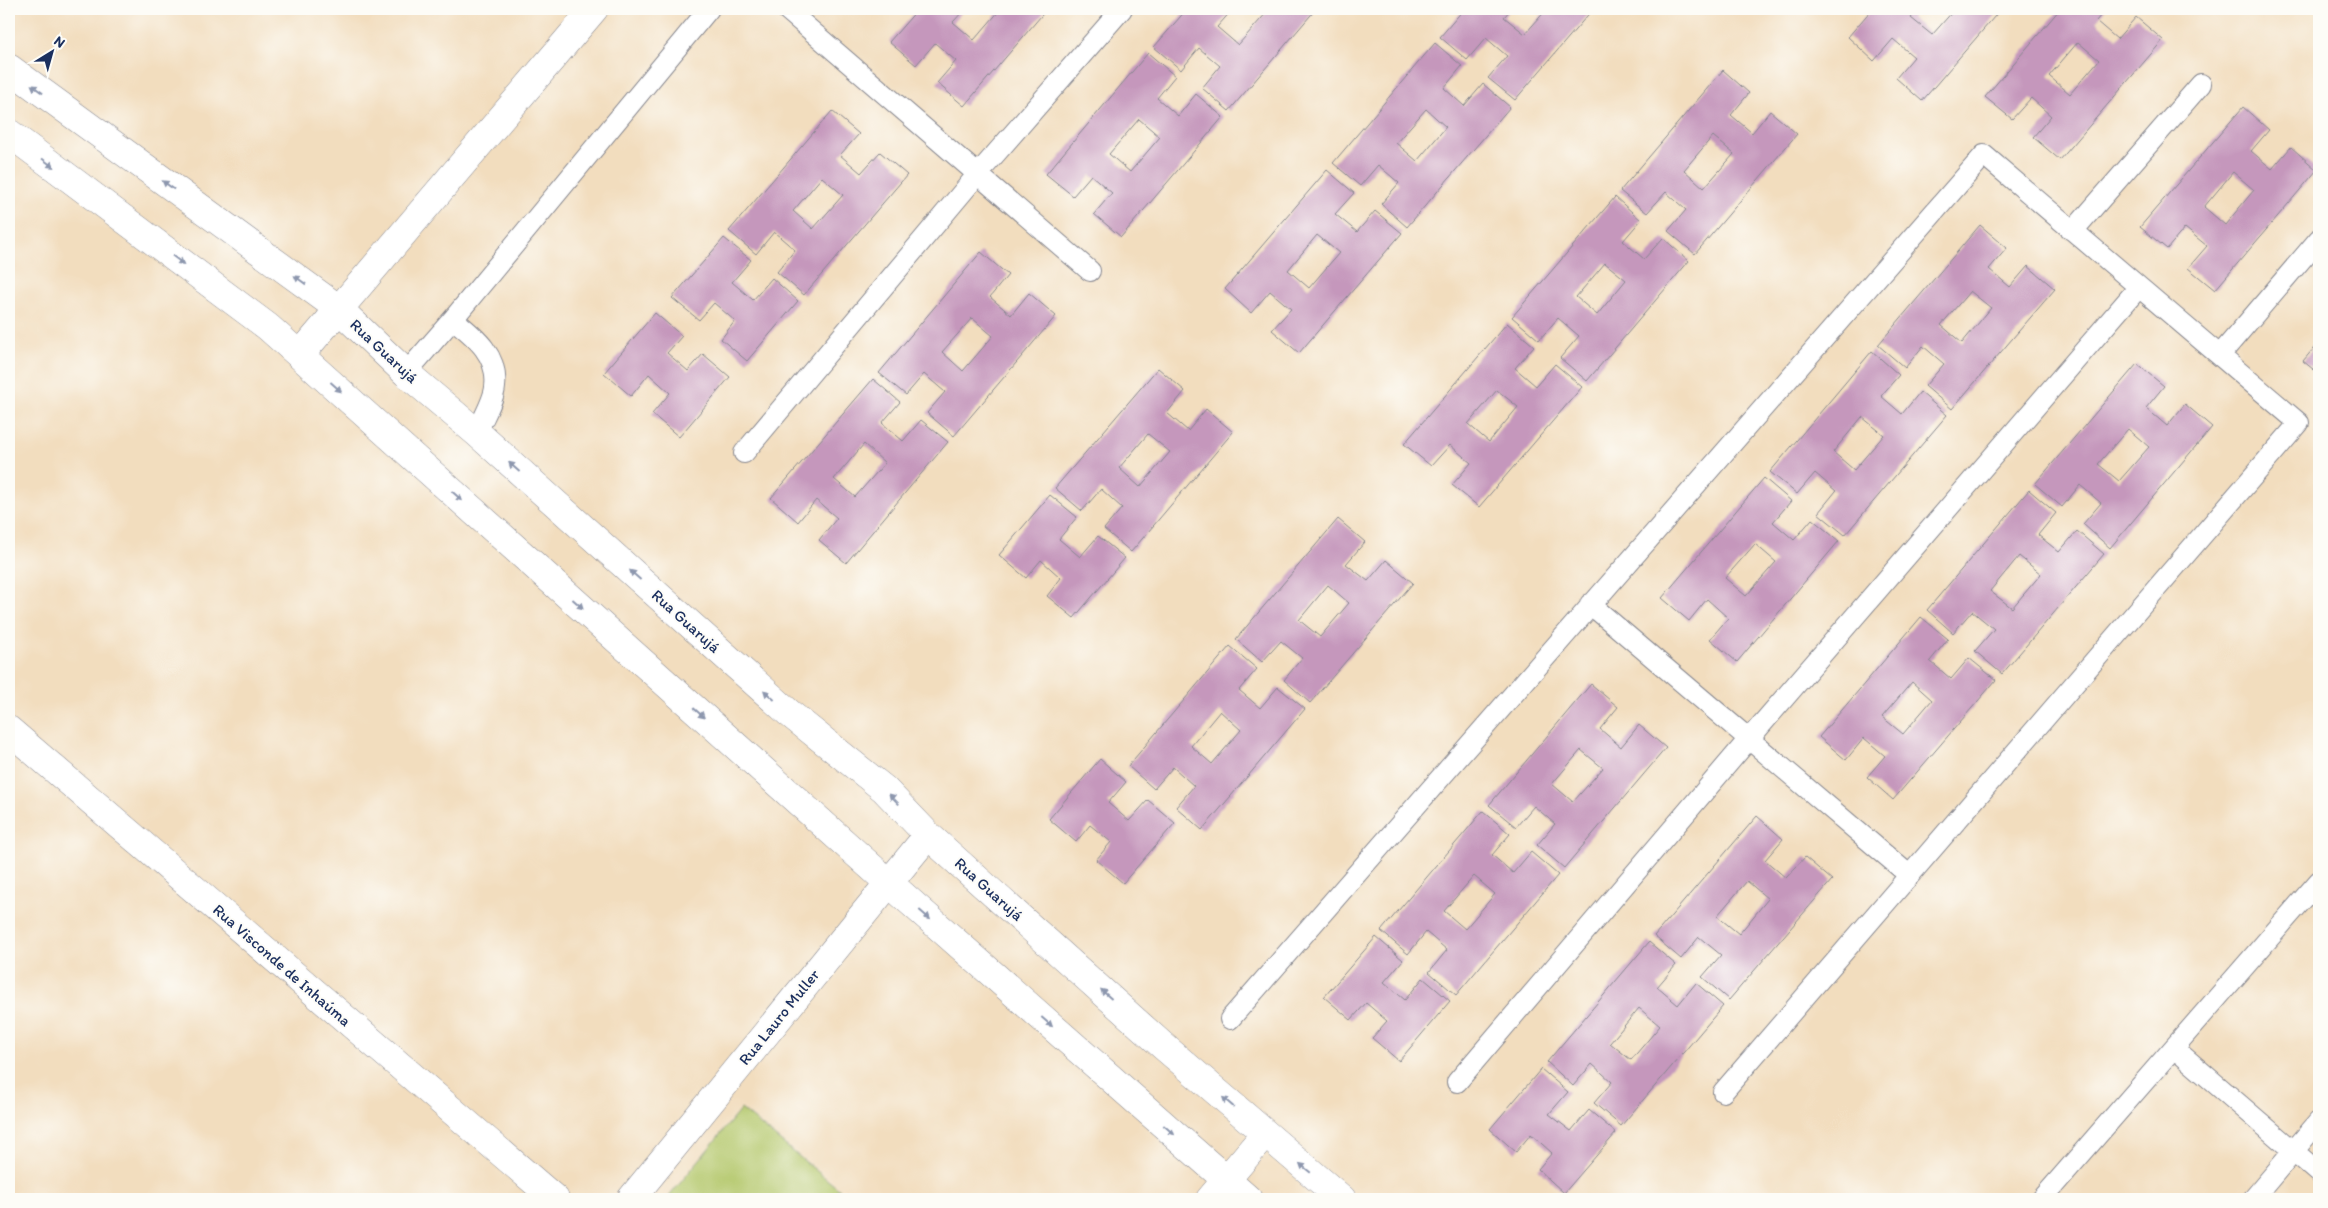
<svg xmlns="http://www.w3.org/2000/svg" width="2328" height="1208" font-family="Itim,sans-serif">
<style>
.green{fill:#b3c76b;stroke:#677b64}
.building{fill:#c597bc;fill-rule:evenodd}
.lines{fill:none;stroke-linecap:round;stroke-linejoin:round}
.service-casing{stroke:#86868e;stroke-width:22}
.minor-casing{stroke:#86868e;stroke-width:29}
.tertiary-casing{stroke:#86868e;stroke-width:29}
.service{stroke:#fff;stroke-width:20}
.minor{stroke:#fff;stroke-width:28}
.tertiary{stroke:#fff;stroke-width:28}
.oneway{fill:#8d97ae}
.labels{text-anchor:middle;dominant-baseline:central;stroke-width:4;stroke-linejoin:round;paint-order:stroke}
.street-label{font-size:16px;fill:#1b2f5e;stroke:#fdfcf7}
</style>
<rect width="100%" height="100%" fill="#fdfcf7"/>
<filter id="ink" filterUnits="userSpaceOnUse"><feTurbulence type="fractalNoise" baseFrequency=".02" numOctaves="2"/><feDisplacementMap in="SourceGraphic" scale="10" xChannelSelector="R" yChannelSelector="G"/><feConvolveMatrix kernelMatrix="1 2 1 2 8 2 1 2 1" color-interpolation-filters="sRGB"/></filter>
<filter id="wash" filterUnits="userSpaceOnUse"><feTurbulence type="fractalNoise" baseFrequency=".0096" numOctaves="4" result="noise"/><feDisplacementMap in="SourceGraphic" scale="20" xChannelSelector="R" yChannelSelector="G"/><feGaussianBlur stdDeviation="1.12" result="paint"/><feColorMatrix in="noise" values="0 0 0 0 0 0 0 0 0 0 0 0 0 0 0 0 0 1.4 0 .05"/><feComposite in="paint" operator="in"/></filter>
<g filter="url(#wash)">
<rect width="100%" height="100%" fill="#f2ddbe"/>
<path class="green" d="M741,1109L851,1199H667Z"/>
<g id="blocks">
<path class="building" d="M918,9H965L953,22L974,40L1001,9H1047L964,106L937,83L956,61L935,43L916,65L889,42Z
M1187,9H1233L1217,27L1238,45L1268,11L1266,9H1316L1229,111L1202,88L1220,66L1199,48L1181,70L1154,47Z
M1464,9H1511L1504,17L1525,34L1547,9H1593L1515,100L1488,78L1507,56L1486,38L1467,60L1440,37Z
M1872,9H1918L1911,18L1932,35L1955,9H2001L1922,101L1896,78L1914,57L1893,39L1874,61L1848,37Z
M2060,9H2106L2096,21L2117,39L2136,17L2163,40L2060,160L2033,137L2051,116L2031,98L2012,119L1985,97ZM2078,42L2099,60L2070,94L2049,76Z
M1435,43L1462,66L1444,88L1464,106L1483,84L1510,107L1407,227L1381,204L1399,183L1378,165L1360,186L1333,163ZM1426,109L1446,127L1417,161L1396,143Z
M1148,53L1175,76L1157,98L1178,116L1196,94L1223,117L1121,237L1094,214L1112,193L1091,175L1073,196L1046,174ZM1139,119L1160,137L1130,172L1109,154Z
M1723,70L1749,93L1731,115L1752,133L1770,111L1797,134L1695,254L1668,231L1686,210L1666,192L1647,213L1620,191ZM1713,136L1734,154L1704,188L1684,170Z
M2243,107L2269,130L2251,151L2272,169L2291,147L2317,170L2215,290L2188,268L2207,246L2185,228L2167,249L2140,227ZM2233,172L2254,190L2225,225L2204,207Z
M832,111L859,134L840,155L861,173L880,152L907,175L804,295L777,272L795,250L774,232L756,254L729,231ZM822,177L843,195L813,229L793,211Z
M1327,170L1354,193L1335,214L1357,232L1375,211L1402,233L1299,353L1272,330L1291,309L1270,291L1251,313L1225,289ZM1317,235L1339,253L1309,288L1288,270Z
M1615,197L1641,220L1623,241L1644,259L1663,238L1689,261L1587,381L1560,358L1579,336L1558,318L1539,340L1512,317ZM1605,263L1626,280L1597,315L1576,297Z
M1980,225L2007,248L1989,269L2010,287L2028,266L2055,289L1952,409L1925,386L1944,364L1923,346L1905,368L1878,345ZM1970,291L1991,308L1962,343L1941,325Z
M724,238L751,260L732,282L753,300L772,278L798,301L747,361L721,339L735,321L714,303L699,320L672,298Z
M981,252L1008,275L990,297L1011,315L1029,293L1056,316L954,436L927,413L945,392L924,374L906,395L879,373ZM972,318L993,336L963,371L942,352Z
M655,313L682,336L667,353L688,371L703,354L730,377L679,437L652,414L670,393L649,374L631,396L604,373Z
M1507,323L1534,346L1515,368L1536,386L1555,364L1582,387L1479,507L1452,485L1471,463L1450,445L1431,466L1404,444ZM1497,390L1518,407L1489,442L1468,424Z
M2319,342V374L2303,361Z
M1872,351L1899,375L1881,396L1902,414L1920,392L1947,415L1845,535L1818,513L1836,491L1815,473L1797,494L1770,472ZM1862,417L1884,435L1854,470L1833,452Z
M2137,364L2164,386L2146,408L2167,426L2185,404L2212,427L2110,548L2083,524L2101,503L2080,485L2062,507L2035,484ZM2128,429L2149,447L2119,481L2098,464Z
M1158,368L1185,391L1167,413L1188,431L1206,409L1233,432L1131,552L1104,529L1122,508L1101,489L1082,511L1055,488ZM1148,434L1170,452L1140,487L1119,468Z
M873,379L900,402L882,423L903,441L921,420L948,442L846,563L819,540L837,518L816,500L798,522L771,498ZM864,444L885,463L855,497L834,479Z
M1764,478L1791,501L1773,522L1794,540L1812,519L1839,541L1737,662L1710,639L1728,618L1707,599L1689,621L1662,598ZM1755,544L1776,562L1746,596L1725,578Z
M2029,490L2056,513L2038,535L2059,552L2077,531L2104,554L2002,674L1975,651L1994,629L1972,611L1953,633L1927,610ZM2019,556L2041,574L2012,608L1990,591Z
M1050,495L1077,517L1059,539L1080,557L1098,536L1125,558L1074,618L1047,596L1061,578L1041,560L1026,578L999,555Z
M1338,519L1365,542L1346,564L1368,581L1386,560L1413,583L1310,703L1284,680L1302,658L1281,641L1262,662L1236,639ZM1328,585L1349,603L1320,637L1299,620Z
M1921,617L1948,639L1930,661L1951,679L1969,658L1996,680L1893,800L1867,777L1885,756L1864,738L1846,760L1819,737ZM1912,682L1932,700L1903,734L1882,717Z
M1230,646L1257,669L1239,690L1260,708L1278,687L1305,709L1202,830L1176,807L1194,786L1173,767L1154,789L1128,766ZM1220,711L1241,730L1212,764L1191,746Z
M1591,684L1618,707L1600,729L1621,747L1639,725L1666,748L1564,868L1537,845L1555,824L1534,806L1516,827L1489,805ZM1581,750L1603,768L1573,802L1552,784Z
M1100,759L1126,782L1108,803L1129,821L1148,800L1175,823L1123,883L1096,860L1111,842L1090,825L1076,842L1049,819Z
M1483,811L1510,834L1492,855L1513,873L1531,852L1558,875L1456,995L1429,972L1447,950L1426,932L1408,954L1381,931ZM1474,876L1495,894L1465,929L1444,911Z
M1757,816L1783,839L1765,860L1786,878L1805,857L1832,880L1729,1000L1702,977L1721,955L1699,937L1681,959L1654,936ZM1747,881L1768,899L1739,934L1717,916Z
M1376,937L1403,960L1384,982L1405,1000L1423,978L1450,1001L1399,1061L1372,1038L1387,1021L1366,1003L1351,1020L1324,997Z
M1649,942L1676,965L1657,987L1678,1005L1696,983L1723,1006L1621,1126L1594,1103L1612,1082L1592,1064L1573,1086L1547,1062ZM1639,1008L1660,1026L1631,1060L1610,1043Z
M1541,1069L1568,1092L1549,1114L1571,1131L1589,1110L1616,1133L1564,1193L1538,1169L1552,1153L1531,1134L1516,1152L1490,1129Z"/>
</g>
</g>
<g filter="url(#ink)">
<use href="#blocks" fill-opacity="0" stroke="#86868e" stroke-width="1"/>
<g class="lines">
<g class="service-casing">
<path id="service" d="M786,9L1090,271
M2073,231L2201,84
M453,319L709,9
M2220,355L2319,239
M406,373L453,319C474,336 499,355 495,387C494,401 482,419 477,433
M744,453L977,175L1122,9
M1590,604L1909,875
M1230,1019L1984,155L2299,423L1723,1092
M2175,1049L2319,1173
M1457,1082L1749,739L2139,287
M2042,1199L2319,881
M2253,1199L2319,1121"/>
</g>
<g class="minor-casing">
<path id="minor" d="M300,355L594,9
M9,730L555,1199
M631,1199L928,835
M1210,1199L1265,1134"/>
</g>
<g class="tertiary-casing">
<path id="tertiary" d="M9,68L339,309L406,373L477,433L789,713L884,789L928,835L1162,1045L1342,1199
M9,133L268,327L889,883L1248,1199"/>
</g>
<use href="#service" class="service"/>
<use href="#minor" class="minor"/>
<use href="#tertiary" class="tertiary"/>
</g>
<defs><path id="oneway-solid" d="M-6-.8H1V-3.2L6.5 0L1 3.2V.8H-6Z" transform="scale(1.25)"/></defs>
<g class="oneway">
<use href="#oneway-solid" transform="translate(37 89) rotate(-144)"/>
<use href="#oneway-solid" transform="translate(48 163) rotate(37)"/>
<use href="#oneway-solid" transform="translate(168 185) rotate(-144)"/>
<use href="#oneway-solid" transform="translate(178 260) rotate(37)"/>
<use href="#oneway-solid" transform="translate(300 280) rotate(-144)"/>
<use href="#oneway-solid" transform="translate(336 387) rotate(42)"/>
<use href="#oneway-solid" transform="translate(514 467) rotate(-138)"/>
<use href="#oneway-solid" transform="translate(457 496) rotate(42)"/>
<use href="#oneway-solid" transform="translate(635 575) rotate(-138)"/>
<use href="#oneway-solid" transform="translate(578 604) rotate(42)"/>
<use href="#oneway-solid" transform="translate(769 695) rotate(-138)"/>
<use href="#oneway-solid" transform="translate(699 713) rotate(42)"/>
<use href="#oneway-solid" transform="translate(894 799) rotate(-134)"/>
<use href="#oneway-solid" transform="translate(925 915) rotate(41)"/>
<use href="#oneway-solid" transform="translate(1106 994) rotate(-138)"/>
<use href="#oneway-solid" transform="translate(1047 1022) rotate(41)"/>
<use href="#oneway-solid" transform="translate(1228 1102) rotate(-139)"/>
<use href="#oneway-solid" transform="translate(1169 1130) rotate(41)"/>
<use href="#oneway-solid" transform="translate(1305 1168) rotate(-140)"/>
</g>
</g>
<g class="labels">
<g class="street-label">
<text transform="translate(384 351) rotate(43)">Rua Guarujá</text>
<text transform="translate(686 621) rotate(42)">Rua Guarujá</text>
<text transform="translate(989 889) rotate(42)">Rua Guarujá</text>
<text transform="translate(282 965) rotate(41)">Rua Visconde de Inhaúma</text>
<text transform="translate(779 1017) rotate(-51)">Rua Lauro Muller</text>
</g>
</g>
<rect width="2328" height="1208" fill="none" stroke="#fdfcf7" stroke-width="30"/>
<g transform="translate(52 52) rotate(37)" stroke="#fdfcf7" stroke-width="4" paint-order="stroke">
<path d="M0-4L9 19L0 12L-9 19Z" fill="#1b2f5e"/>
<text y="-8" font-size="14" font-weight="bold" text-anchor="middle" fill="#1b2f5e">N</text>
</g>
</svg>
